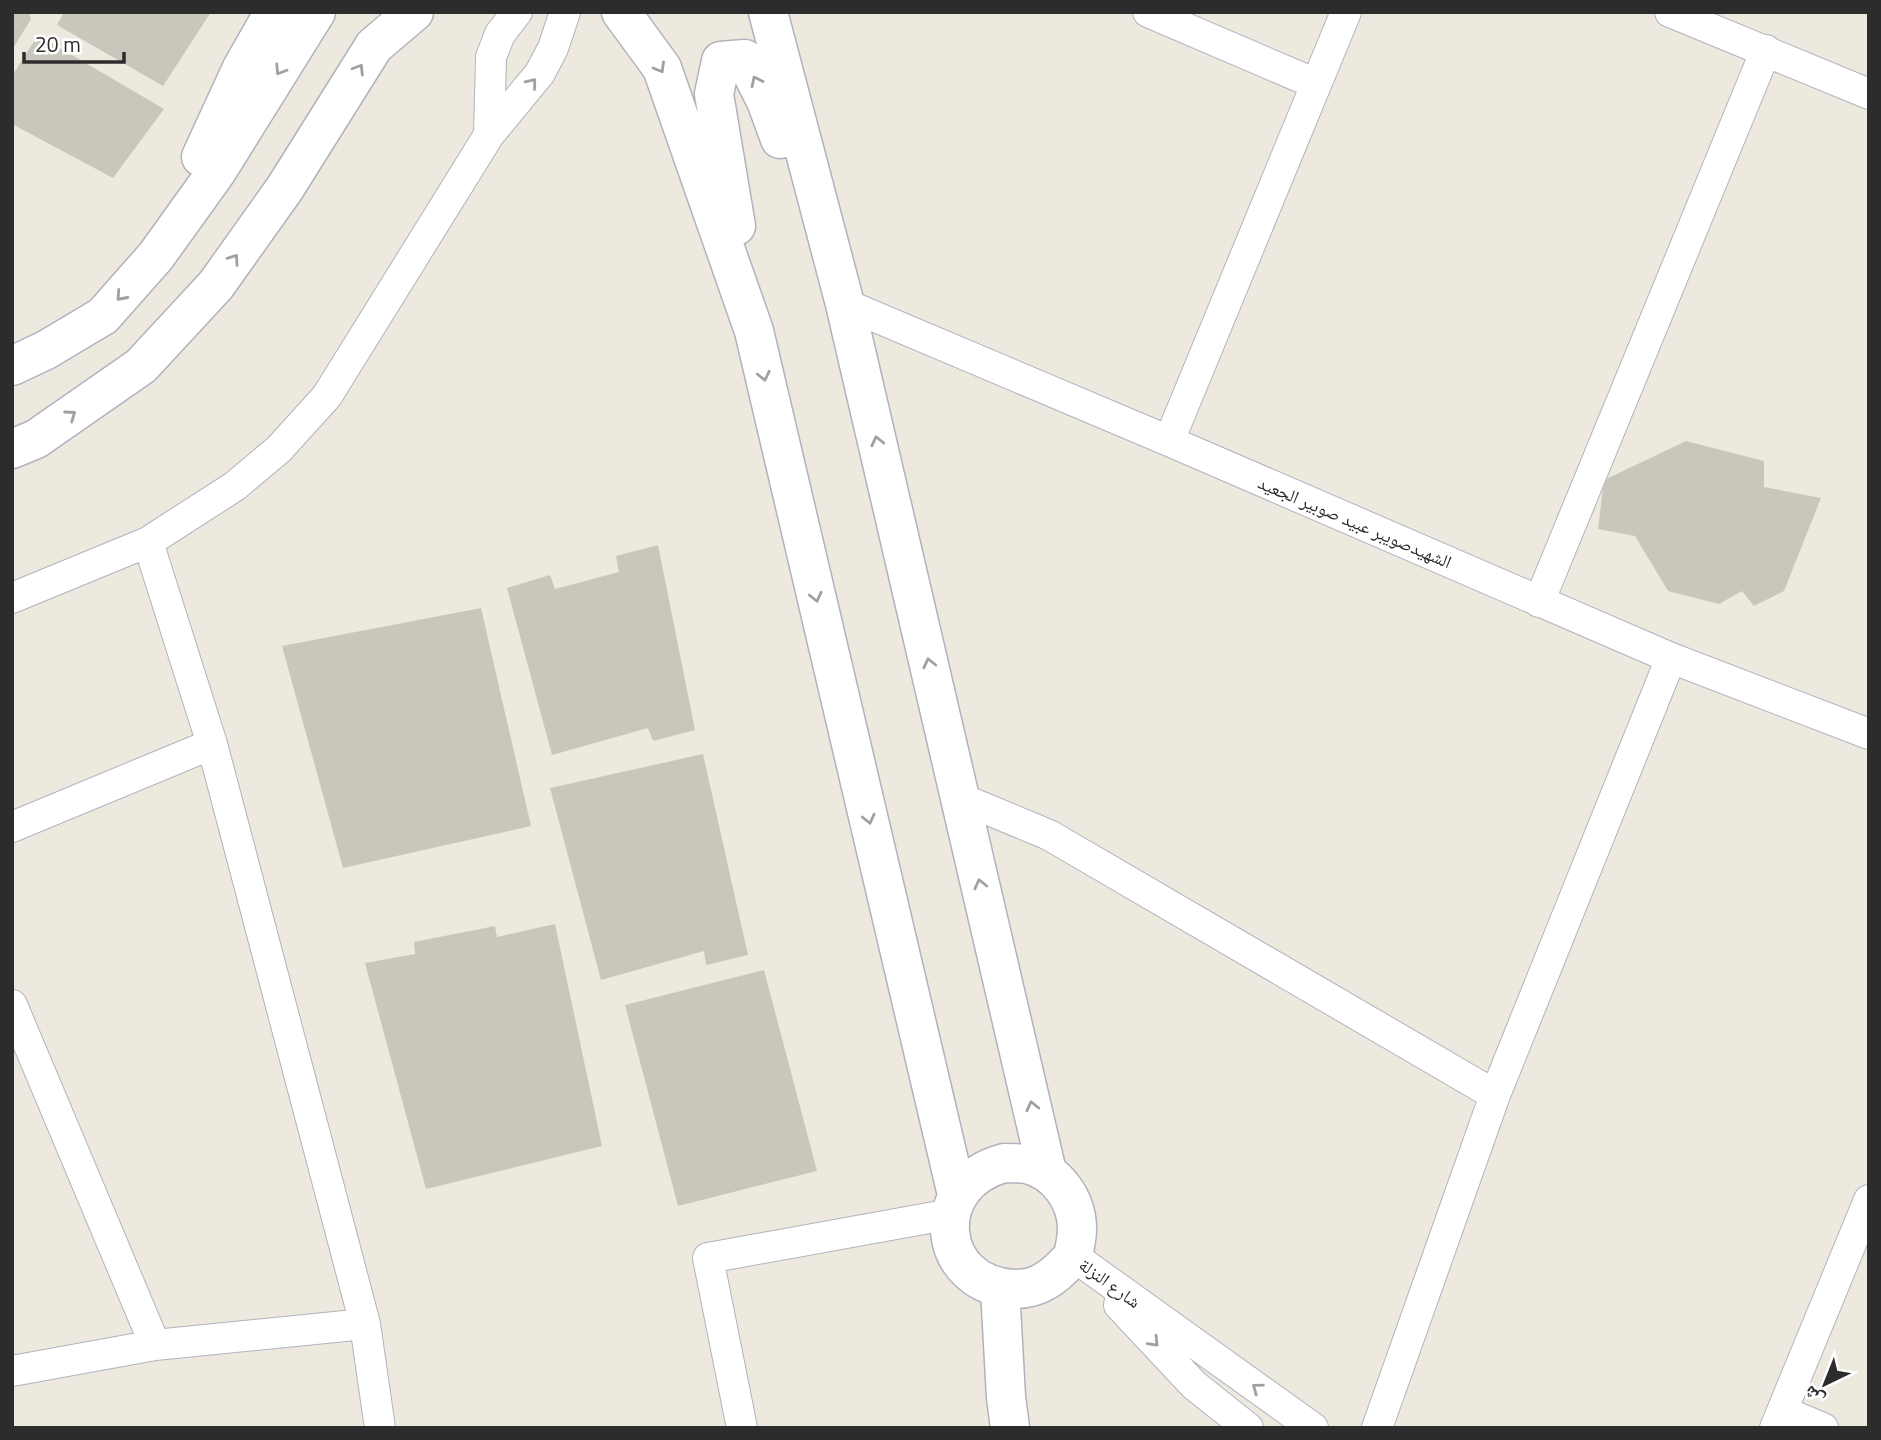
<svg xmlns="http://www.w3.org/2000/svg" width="1881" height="1440" font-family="'Titillium Web','Noto Naskh Arabic',sans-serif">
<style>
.building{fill:#c9c7bc}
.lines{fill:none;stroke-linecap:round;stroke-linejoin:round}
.street-casing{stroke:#b2b2bf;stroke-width:32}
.secondary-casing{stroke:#b2b2bf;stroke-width:41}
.street{stroke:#fff;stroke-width:30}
.secondary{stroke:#fff;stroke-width:38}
.oneway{stroke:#a0a0a0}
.labels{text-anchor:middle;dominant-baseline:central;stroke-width:7;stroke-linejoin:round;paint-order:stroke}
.street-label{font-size:18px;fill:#2c2c2c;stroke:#fff}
</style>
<rect width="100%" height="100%" fill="#ede9de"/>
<path class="building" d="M12,12H29L31,19L12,50Z
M64,12H211L163,86L57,25Z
M38,35L164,109L113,178L12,124V76Z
M1686,441L1764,461V487L1821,498L1784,591L1754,606L1742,591L1719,604L1668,591L1635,536L1598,529L1604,480Z
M658,545L695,730L653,741L648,728L552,755L507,588L550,575L555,589L619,572L616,556Z
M481,608L531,826L343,868L282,646Z
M703,754L748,955L706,965L704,951L601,980L550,788Z
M555,924L602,1146L426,1189L365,963L415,954L414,942L495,926L497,937Z
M764,970L817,1171L678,1206L625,1005Z"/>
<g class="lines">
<g class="street-casing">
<path id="street" d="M1148,12L1316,84
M1670,12L1869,94
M489,135L491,57L500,34L517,12
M845,304L1169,441L1671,658L1869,734
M1169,441L1346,12
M148,542L212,744L365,1324L380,1428
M12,598L148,542L235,486L279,449L327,396L489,135L540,73L553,48L565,12
M1539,602L1766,50
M960,798L1049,835L1495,1095
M12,827L212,744
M12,1005L155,1345
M1073,1256L1313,1428
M1119,1305L1194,1385L1248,1428
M12,1371L155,1345L365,1324
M1782,1411L1823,1428
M742,1428L708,1258L951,1214
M1377,1428L1495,1095L1671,658
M1775,1428L1869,1200"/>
</g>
<g class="secondary-casing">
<path id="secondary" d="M621,12L662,68L754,331L957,1195
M768,12L845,304L1047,1172
M201,157L242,68L274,12
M736,226L714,94L721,61L745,59L766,101L780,139
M12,366L46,350L103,316L156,256L217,171L316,12
M12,449L36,439L141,366L216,285L285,188L374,46L414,12
M1004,1163C1011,1163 1020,1163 1027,1164C1056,1171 1077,1199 1077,1229C1077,1238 1075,1247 1073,1256C1065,1265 1056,1275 1045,1281C1036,1287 1024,1289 1014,1289C937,1286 924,1185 1004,1163Z
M1000,1289L1006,1397L1010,1428"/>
</g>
<use href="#street" class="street"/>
<use href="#secondary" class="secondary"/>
</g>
<defs><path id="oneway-chevron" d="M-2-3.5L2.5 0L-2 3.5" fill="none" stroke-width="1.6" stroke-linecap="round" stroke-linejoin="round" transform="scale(1.75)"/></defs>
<g class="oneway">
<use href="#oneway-chevron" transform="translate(660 68) rotate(60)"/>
<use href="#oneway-chevron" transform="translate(359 69) rotate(-58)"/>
<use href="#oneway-chevron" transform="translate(280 70) rotate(122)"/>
<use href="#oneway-chevron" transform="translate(756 81) rotate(-116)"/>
<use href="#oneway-chevron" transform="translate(532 83) rotate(-51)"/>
<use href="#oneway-chevron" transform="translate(234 259) rotate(-55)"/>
<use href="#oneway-chevron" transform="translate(121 296) rotate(132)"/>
<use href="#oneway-chevron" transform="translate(764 376) rotate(77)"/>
<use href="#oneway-chevron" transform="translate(71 415) rotate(-35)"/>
<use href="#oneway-chevron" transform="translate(877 441) rotate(-103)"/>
<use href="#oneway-chevron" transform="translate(816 597) rotate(77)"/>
<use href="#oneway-chevron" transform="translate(929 663) rotate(-103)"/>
<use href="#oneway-chevron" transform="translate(869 819) rotate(77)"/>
<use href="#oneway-chevron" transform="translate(980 884) rotate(-103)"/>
<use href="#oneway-chevron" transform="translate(1032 1106) rotate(-103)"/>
<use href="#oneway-chevron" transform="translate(1154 1342) rotate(47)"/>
<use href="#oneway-chevron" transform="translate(1257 1388) rotate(-144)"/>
</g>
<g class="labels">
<g class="street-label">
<text transform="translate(1355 522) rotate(23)">الشهيدصويبر عبيد صوبير الجعيد</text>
<text transform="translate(1110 1283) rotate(36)">شارع النزلة</text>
</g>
</g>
<rect width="1881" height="1440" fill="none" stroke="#2c2c2c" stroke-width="28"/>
<g transform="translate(1825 1384) rotate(223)" stroke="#ffffff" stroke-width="5" paint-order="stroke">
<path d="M0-5L12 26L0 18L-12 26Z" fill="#2c2c2c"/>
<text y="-10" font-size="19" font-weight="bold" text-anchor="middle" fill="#2c2c2c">ش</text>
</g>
<path d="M24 52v10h100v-10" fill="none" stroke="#2c2c2c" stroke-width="3.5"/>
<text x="35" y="52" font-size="21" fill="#2c2c2c" stroke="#ffffff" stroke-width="5" paint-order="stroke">20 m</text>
</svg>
